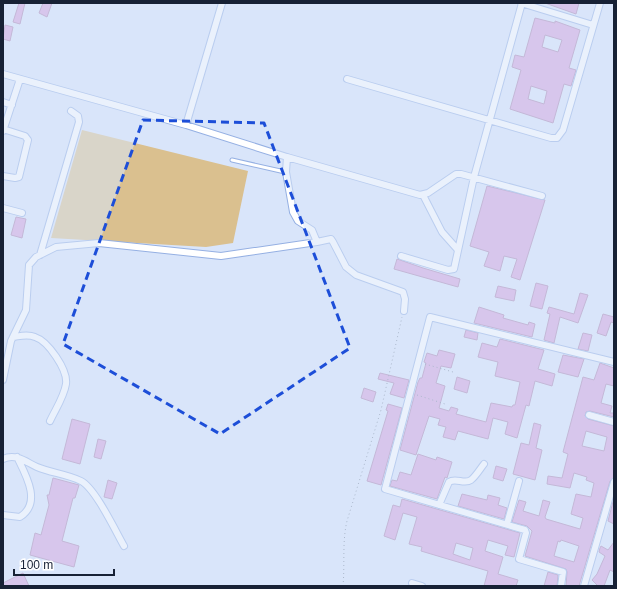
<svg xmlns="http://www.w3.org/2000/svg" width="617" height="589" font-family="Helvetica,sans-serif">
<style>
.green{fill:#dac08f}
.building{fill:#d6a0dc;stroke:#aa81ae;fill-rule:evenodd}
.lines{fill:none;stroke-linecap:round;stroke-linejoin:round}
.service-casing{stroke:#95b0e3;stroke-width:5}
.minor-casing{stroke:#95b0e3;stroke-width:8}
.path{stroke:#758095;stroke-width:1;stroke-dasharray:1 3;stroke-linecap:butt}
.service{stroke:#fff;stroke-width:3}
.minor{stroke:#fff;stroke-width:6}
.marked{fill:none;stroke:#1d4ed8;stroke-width:3;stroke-dasharray:8 5;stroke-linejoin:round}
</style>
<rect width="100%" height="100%" fill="#d9e5fa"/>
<path class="green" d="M82,130L248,171L233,243L206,247L51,238Z"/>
<path class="building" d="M19,3H25L20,24L13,22Z
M43,3H52L47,17L39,13Z
M545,3H579L576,14Z
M535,18L555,23V21L580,30L569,68L576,70L571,86L564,84L553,123L510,109L521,70L512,67L515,55L524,57ZM545,35L562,40L558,52L542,47ZM531,86L547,91L544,104L528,99Z
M5,25L13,27L10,41L3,39Z
M487,186L545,200L520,280L511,277L517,259L504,256L500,271L484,266L489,252L470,246Z
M16,217L26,219L22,238L11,235Z
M397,259L423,268L460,279L458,287L394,269Z
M536,283L548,286L542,309L530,306Z
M498,286L516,290L514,301L495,297Z
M580,293L588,295L578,323L560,317L554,343L544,340L550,314L547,313L549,307L574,314Z
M479,307L504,315L503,318L528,325L529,322L535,324L532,337L474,323Z
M603,314L614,317V323L611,322L606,336L597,333Z
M466,330L478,333L477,340L464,337Z
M583,333L592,335L588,351L578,349Z
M500,339L544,350L538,369L555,374L552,386L535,381L529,406L526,405L517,438L505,434L508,422L493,418L488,439L458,431L455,440L443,437L446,427L438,425L440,419L429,416L416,455L400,450L418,382L420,378H422L426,363L424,362L427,353L437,356L439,350L455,354L451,368L441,366L436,383L445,386L439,408L449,411L451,407L458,409L456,414L486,422L491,403L512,407L513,405H515L520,382L495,376L498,362L478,357L482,343L497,347Z
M563,355L584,359L578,377L558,372Z
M600,363L614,368V386L606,384L601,403L612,406L610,413H614V417L590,411L586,412L585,416L588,419L614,426V478L610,481L579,586H566L567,572L566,569L525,556L532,531L527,526L512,522L519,500L526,502L523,511L539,516L543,500L550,502L545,517L546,519L580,529L583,518L571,514L576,494L591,497L594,483L586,480L587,477L574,473L570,488L547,484L548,476L562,478L568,454L563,452L583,377L594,380ZM586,431L607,437L604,451L582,446ZM561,540L579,546L574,562L554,556L558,541L560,542Z
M380,373L409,380L404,398L390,394L394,383L378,379Z
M457,377L470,381L467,393L454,389Z
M364,388L376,392L373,402L361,398Z
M388,404L402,408L381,485L367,481L388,411L386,410Z
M72,419L90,424L80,464L62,459Z
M534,423L541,425L536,448L542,450L535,480L513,474L521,443L529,445Z
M98,439L106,441L101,459L94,457Z
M418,454L436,460L437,457L452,462L447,478L445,477L437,499L390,486L392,480L397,481L400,472L411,475Z
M496,466L507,469L503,481L493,478Z
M53,478L79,485L75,498H73L62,541L79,546L74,567L30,555L35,533L41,535L49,505L47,495H49Z
M108,480L117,483L112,499L104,497Z
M462,494L487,500L488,495L500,498L498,505L507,508L504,519L458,506Z
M614,498V524L608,521Z
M402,499L520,533L514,557L505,555L508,546L488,540L485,551L503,557L498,574L518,580L516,586H484L488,571L421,551L422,547L409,544L417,517L403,513L395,540L384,536L393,505L400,507ZM456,543L473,548L470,560L453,554Z
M614,542V572L610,570L604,586H598L592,580L597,574L605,556L599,552L600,548L601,546L608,550Z
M548,572L558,575L557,586H544Z
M23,573L29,586H3V583Z"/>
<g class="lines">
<g class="service-casing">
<path id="service" d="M232,160L285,172"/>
</g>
<g class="minor-casing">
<path id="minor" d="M521,3L593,25
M3,74L186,125L287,157L420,195L428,193L456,174H461L542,196
M347,79L551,138H557L563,130L600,3
M3,102L12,105
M186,125L222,3
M3,131L20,79
M287,157L286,172L293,212L298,221L312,230L317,242L331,239L333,242L346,267L356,275L403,292L405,299L404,311
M3,176L15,178L19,177L28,140L25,136L3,129
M423,195L442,232L458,250
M3,208L22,213
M40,255L79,122L78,116L71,111
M401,256L448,270L454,269L474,177L522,3
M13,337C21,336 28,334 35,337C48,341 68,370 66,384C64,397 55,410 50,421
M3,380L11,341L26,310L29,265L36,257L56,247L99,243L221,256L317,242
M589,415L614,422
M3,459C16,453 26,462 37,467C51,473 67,474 81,481C95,488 115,530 124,546
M439,505L449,482C456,477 464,485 471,480C476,476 480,469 484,464
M3,515L20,517C42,503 26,475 17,457
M507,524L519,481
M412,583L422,586
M561,586L563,572L519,559L526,533L525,530L385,489L430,317L614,362
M584,586L614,482"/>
</g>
<path class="path" d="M425,364L453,372
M417,395L445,404
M343,586C345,564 342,542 347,521L381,410L402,317"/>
<use href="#service" class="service"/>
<use href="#minor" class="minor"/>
</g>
<path d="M0 0H617V589H0ZM143,120L264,123L350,348L220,434L63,344Z" fill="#d9e5fa" fill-opacity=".55" fill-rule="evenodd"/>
<path class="marked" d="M143,120L264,123L350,348L220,434L63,344Z"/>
<rect width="617" height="589" fill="none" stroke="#172135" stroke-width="8"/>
<path d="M14 569v6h100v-6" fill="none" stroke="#172135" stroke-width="2"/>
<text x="20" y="569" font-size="12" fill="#172135" stroke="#ffffff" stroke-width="3" paint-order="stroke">100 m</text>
</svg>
